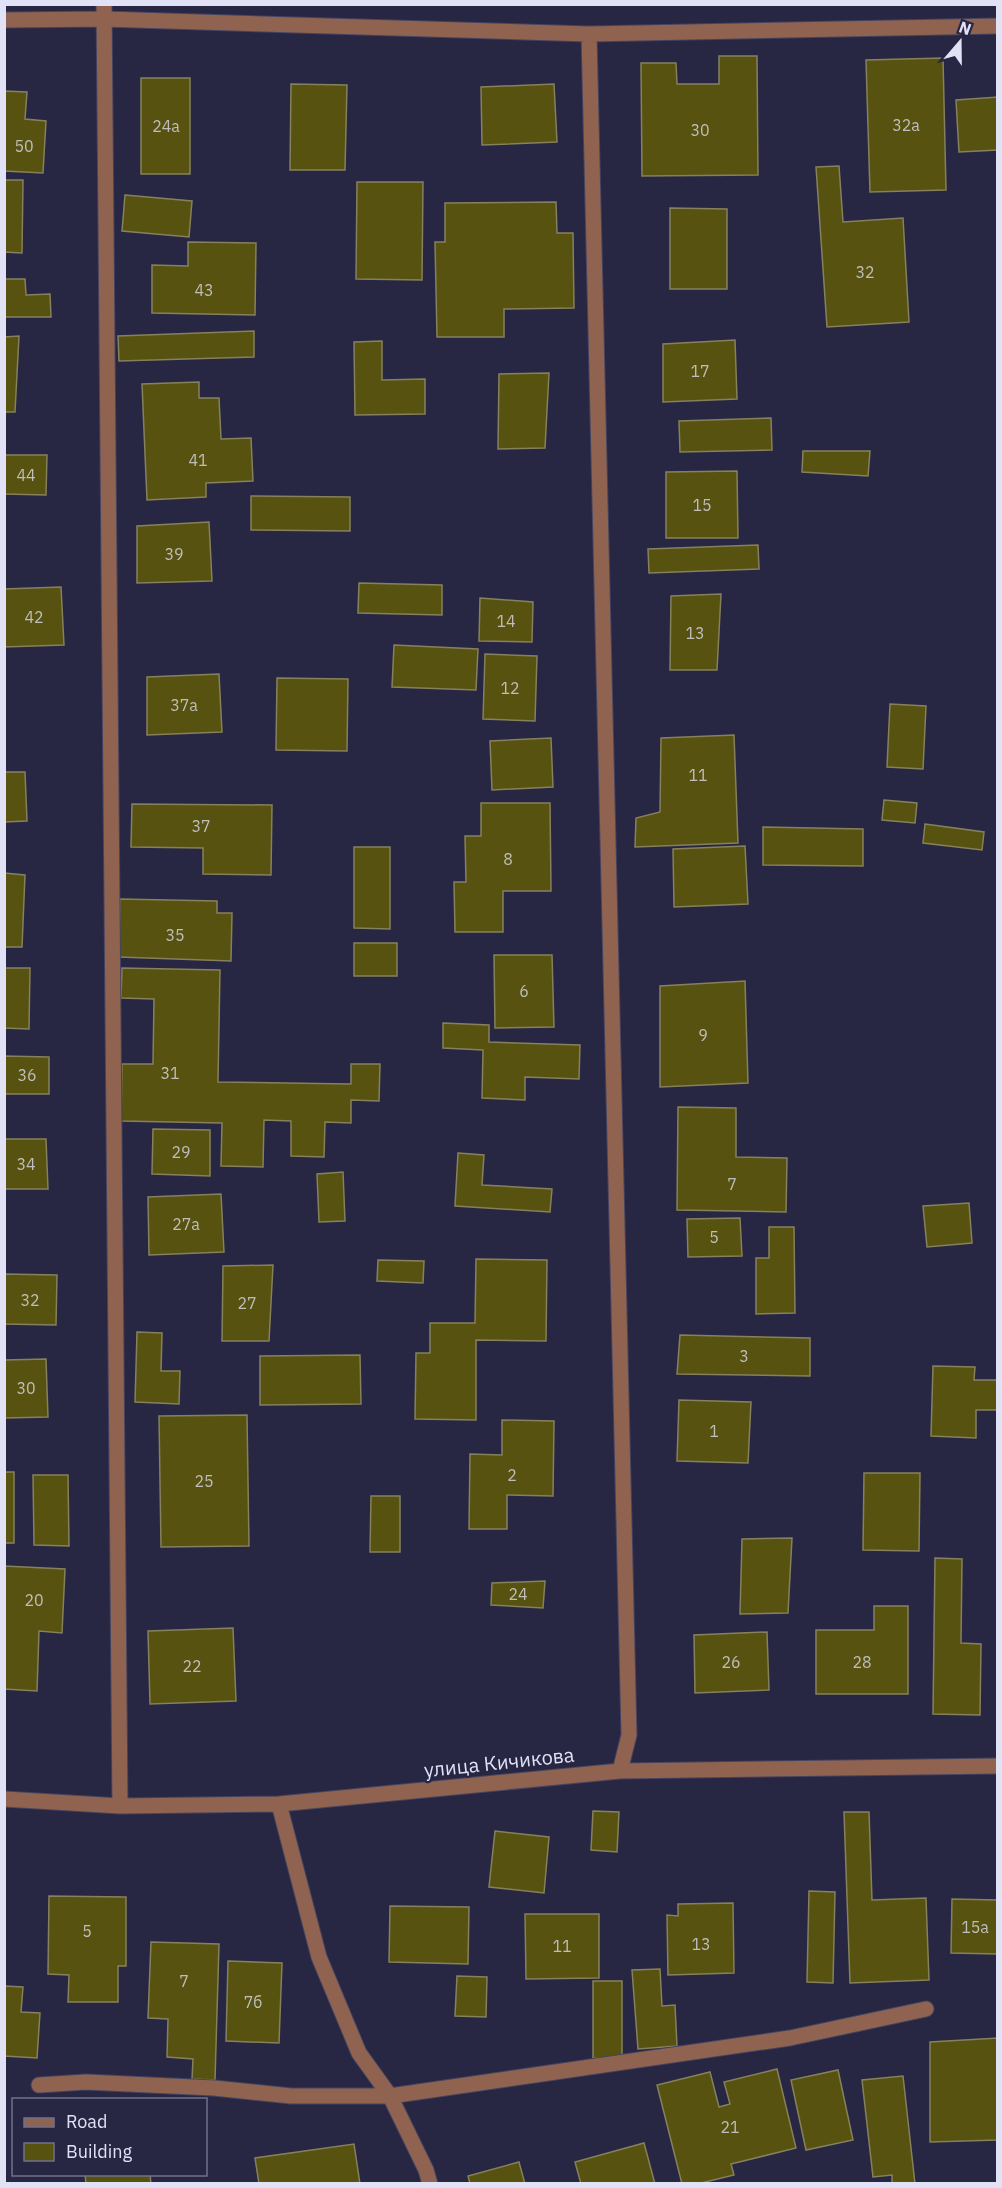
<svg xmlns="http://www.w3.org/2000/svg" width="1002" height="2188" font-family="'IBM Plex Sans',sans-serif">
<style>
.building{fill:#585210;stroke:#85815d;stroke-width:1.5}
.lines{fill:none;stroke-linecap:round;stroke-linejoin:round}
.minor-casing{stroke:#454460;stroke-width:17}
.minor{stroke:#906351;stroke-width:15}
.labels{text-anchor:middle;dominant-baseline:central;stroke-width:4.5;stroke-linejoin:round;paint-order:stroke}
.number-label{font-size:16px;fill:#bfbebc}
.street-label{font-size:20px;fill:#e1e2f6;stroke:#272643}
</style>
<rect width="100%" height="100%" fill="#272643"/>
<path class="building" d="M719,56H757L758,175L642,176L641,63H676L677,84H719Z
M943,58L946,190L870,192L866,60Z
M141,78H190V174H141Z
M291,84L347,85L345,170H290Z
M554,84L557,142L482,145L481,87Z
M4,91L27,92L25,119L46,121L43,173L4,171Z
M998,97V150L959,152L956,100Z
M839,166L843,222L903,218L909,322L827,327L816,167Z
M4,180H23L22,253L4,252Z
M357,182H423L422,280L356,279Z
M125,195L192,201L189,237L122,231Z
M556,202L557,233H573L574,308L504,309V337H437L435,242H445V203Z
M670,208L727,209V289H670Z
M188,242L256,243L255,315L152,313V265L188,266Z
M4,279H25L26,295L50,294L51,317H4Z
M254,331V357L119,361L118,336Z
M19,336L15,412H4V337Z
M735,340L737,399L663,402V344Z
M382,341V380L425,379V414L355,415L354,342Z
M549,373L545,448L498,449L499,374Z
M199,382V398H219L221,439L251,438L253,481L206,483V497L147,500L142,384Z
M771,418L772,450L680,452L679,421Z
M803,451H870L868,476L802,472Z
M4,455H47L46,495L4,494Z
M737,471L738,538H666V472Z
M251,496L350,497V531L251,530Z
M209,522L212,581L137,583V526Z
M758,545L759,569L649,573L648,549Z
M359,583L442,585V615L358,613Z
M61,587L64,645L4,647V589Z
M721,594L717,670H670L671,596Z
M480,598L533,602L532,642L479,641Z
M394,645L478,649L476,690L392,687Z
M485,654L537,656L535,721L483,719Z
M219,674L222,732L147,735V677Z
M277,678L348,679L347,751L276,750Z
M890,704L926,706L923,769L887,767Z
M734,735L738,843L635,847L636,818L660,812L661,738Z
M551,738L553,787L492,790L490,741Z
M4,772H25L27,821L4,822Z
M884,800L917,803L915,823L882,820Z
M481,803H550L551,891H503V932H455L454,882H466L465,836H481Z
M132,804L272,805L271,875L203,874V848L131,847Z
M925,824L984,832L982,850L923,843Z
M763,827L863,829V866L763,865Z
M745,846L748,904L674,907L673,849Z
M354,847H390V929L354,928Z
M4,873L25,875L22,947H4Z
M120,899L217,901V913H232L231,961L119,957Z
M354,943H397V976H354Z
M494,955H552L554,1027L495,1028Z
M4,968H30L29,1029L4,1028Z
M122,968L220,970L218,1082L351,1084V1064H380L379,1101L351,1100V1123L325,1122L324,1157L291,1156V1121L264,1120L263,1167L221,1166L222,1123L121,1121L122,1064H153L154,999L121,998Z
M745,981L748,1083L660,1087V986Z
M443,1023L489,1025V1042L580,1045L579,1079L525,1077V1100L482,1098L483,1050L443,1048Z
M4,1056L49,1057V1094H4Z
M678,1107L736,1108V1157L787,1158L786,1212L677,1210Z
M153,1129L210,1130V1176L152,1174Z
M4,1139H46L48,1189H4Z
M458,1153L484,1155L482,1185L552,1189L550,1212L455,1206Z
M343,1172L345,1221L319,1222L317,1174Z
M221,1194L224,1252L149,1255L148,1197Z
M969,1203L972,1243L927,1247L923,1206Z
M740,1218L742,1256L688,1257L687,1219Z
M769,1227H794L795,1313L756,1314V1258H769Z
M476,1259L547,1260L546,1341L476,1340V1420L415,1419L416,1353H430V1323H475Z
M378,1260L424,1261L423,1283L377,1281Z
M273,1265L269,1341H222L223,1266Z
M4,1274L57,1275L56,1325L4,1324Z
M137,1332L162,1333L161,1371H180L179,1404L135,1402Z
M680,1335L810,1338V1376L677,1374Z
M360,1355L361,1404L260,1405V1356Z
M46,1359L48,1417L4,1418V1360Z
M933,1366L975,1367L974,1380H998V1410H976V1438L931,1436Z
M679,1400L751,1402L748,1463L677,1461Z
M247,1415L249,1546L161,1547L159,1416Z
M502,1420L554,1421L553,1496L507,1495V1529H469L470,1454L502,1455Z
M4,1472H14V1543H4Z
M864,1473H920L919,1551L863,1550Z
M33,1475H68L69,1546L34,1545Z
M371,1496H400V1552H370Z
M792,1538L788,1613L740,1614L742,1539Z
M935,1558L962,1559L961,1643L981,1644L980,1715L933,1714Z
M4,1566L65,1569L62,1633L39,1631L37,1691L4,1689Z
M545,1581L543,1608L491,1605L492,1583Z
M997,1585H998V1689H997Z
M874,1606H908V1694H816V1630H874Z
M233,1628L236,1701L150,1704L148,1631Z
M767,1632L769,1690L695,1693L694,1635Z
M593,1811L619,1812L617,1852L591,1850Z
M844,1812H869L872,1900L926,1898L929,1980L850,1983Z
M495,1831L549,1837L544,1893L489,1887Z
M809,1891L835,1892L833,1983L807,1982Z
M49,1896L126,1897V1966H118V2002H68L69,1975L48,1974Z
M952,1899L998,1900V1954L951,1953Z
M733,1903L734,1973L668,1975L667,1915L678,1916V1904Z
M390,1906L469,1907L468,1964L389,1962Z
M525,1914H599V1978L526,1979Z
M151,1942L219,1944L215,2080L192,2079L193,2059L167,2057L168,2019L148,2018Z
M228,1961L282,1963L279,2043L226,2041Z
M660,1969L662,2006L675,2005L677,2046L638,2049L632,1970Z
M457,1976L487,1977L486,2017L455,2016Z
M593,1981H622V2059L593,2058Z
M4,1986L23,1987L21,2012L40,2013L37,2058L4,2056Z
M998,2038V2140L930,2142V2042Z
M777,2069L796,2148L731,2164L734,2175L697,2184H682L657,2085L710,2072L719,2107L730,2104L724,2082Z
M838,2070L853,2140L806,2150L791,2080Z
M903,2076L915,2184H892V2175L873,2177L862,2080Z
M644,2143L655,2184H581L575,2162Z
M354,2144L360,2184H259L255,2158Z
M519,2162L525,2184H470L468,2176Z
M85,2174H150L151,2184H86Z"/>
<g class="lines">
<g class="minor-casing">
<path id="minor" d="M104,4L120,1806
M4,20L104,19L589,34L998,26
M589,34L629,1735L620,1771
M4,1799L120,1806L279,1804L620,1771L998,1766
M279,1804L319,1957L359,2053L390,2096L426,2170L430,2184
M39,2085L86,2082L214,2088L291,2096H390L790,2038L926,2009"/>
</g>
<use href="#minor" class="minor"/>
</g>
<g class="labels">
<g class="number-label">
<text x="906" y="125">32а</text>
<text x="166" y="126">24а</text>
<text x="700" y="130">30</text>
<text x="24" y="146">50</text>
<text x="865" y="272">32</text>
<text x="204" y="290">43</text>
<text x="700" y="371">17</text>
<text x="198" y="460">41</text>
<text x="26" y="475">44</text>
<text x="702" y="505">15</text>
<text x="174" y="554">39</text>
<text x="34" y="617">42</text>
<text x="506" y="621">14</text>
<text x="695" y="633">13</text>
<text x="510" y="688">12</text>
<text x="184" y="705">37а</text>
<text x="698" y="775">11</text>
<text x="201" y="826">37</text>
<text x="508" y="859">8</text>
<text x="175" y="935">35</text>
<text x="524" y="991">6</text>
<text x="703" y="1035">9</text>
<text x="170" y="1073">31</text>
<text x="27" y="1075">36</text>
<text x="181" y="1152">29</text>
<text x="26" y="1164">34</text>
<text x="732" y="1184">7</text>
<text x="186" y="1224">27а</text>
<text x="714" y="1237">5</text>
<text x="30" y="1300">32</text>
<text x="247" y="1303">27</text>
<text x="744" y="1356">3</text>
<text x="26" y="1388">30</text>
<text x="714" y="1431">1</text>
<text x="512" y="1475">2</text>
<text x="204" y="1481">25</text>
<text x="518" y="1594">24</text>
<text x="34" y="1600">20</text>
<text x="731" y="1662">26</text>
<text x="862" y="1662">28</text>
<text x="192" y="1666">22</text>
<text x="975" y="1927">15а</text>
<text x="87" y="1931">5</text>
<text x="701" y="1944">13</text>
<text x="562" y="1946">11</text>
<text x="184" y="1981">7</text>
<text x="253" y="2002">7б</text>
<text x="730" y="2127">21</text>
</g>
<g class="street-label">
<text transform="translate(499 1762) rotate(-6)">улица Кичикова</text>
</g>
</g>
<rect width="1002" height="2188" fill="none" stroke="#e1e2f6" stroke-width="12"/>
<rect x="12" y="2098" width="195" height="78" fill="#272643" stroke="#71718b" stroke-width="1.5"/>
<rect x="24" y="2118" width="30" height="9" fill="#906351" stroke="#71718b" stroke-width="1.5"/>
<text x="66" y="2128" font-size="18" fill="#e1e2f6">Road</text>
<rect x="24" y="2143" width="30" height="18" fill="#585210" stroke="#71718b" stroke-width="1.5"/>
<text x="66" y="2158" font-size="18" fill="#e1e2f6">Building</text>
<g transform="translate(960 42) rotate(20)" stroke="#272643" stroke-width="4.5" paint-order="stroke">
<path d="M0-4.5L10 22L0 15L-10 22Z" fill="#e1e2f6"/>
<text y="-9" font-size="16" font-weight="bold" text-anchor="middle" fill="#e1e2f6">N</text>
</g>
</svg>
